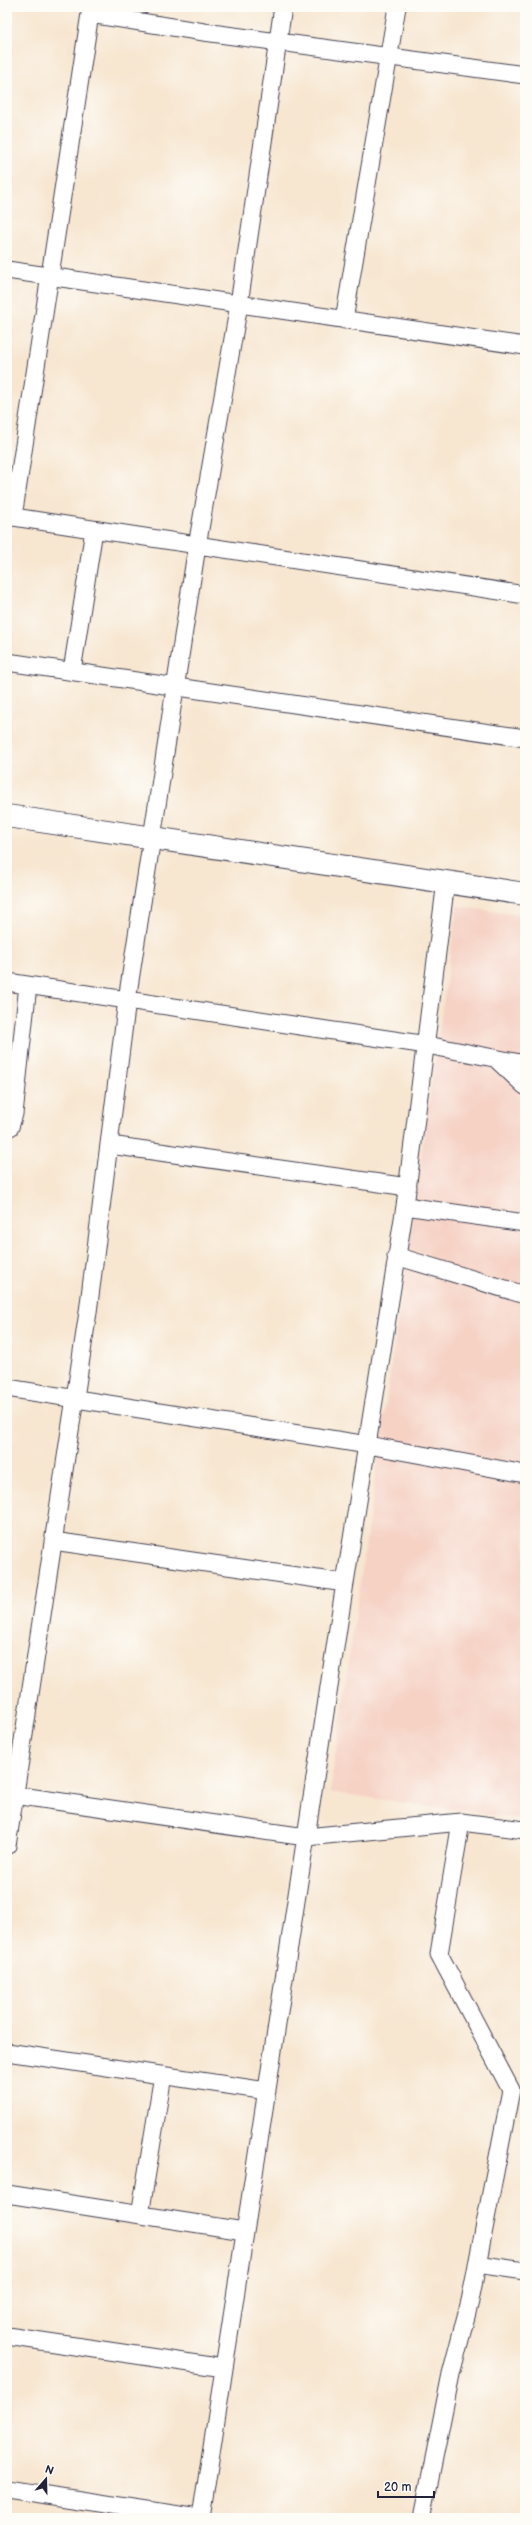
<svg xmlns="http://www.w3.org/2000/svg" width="532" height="2525" font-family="'Balsamiq Sans',sans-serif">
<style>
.built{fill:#f6d2c5}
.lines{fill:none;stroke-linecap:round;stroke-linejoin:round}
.minor-casing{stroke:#423f51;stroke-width:19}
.tertiary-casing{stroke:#423f51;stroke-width:24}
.minor{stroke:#fff;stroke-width:17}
.tertiary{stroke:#fff;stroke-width:22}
</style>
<rect width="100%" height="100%" fill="#fdfcf7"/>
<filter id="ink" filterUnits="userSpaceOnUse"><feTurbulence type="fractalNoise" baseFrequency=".025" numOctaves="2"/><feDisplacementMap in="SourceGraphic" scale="8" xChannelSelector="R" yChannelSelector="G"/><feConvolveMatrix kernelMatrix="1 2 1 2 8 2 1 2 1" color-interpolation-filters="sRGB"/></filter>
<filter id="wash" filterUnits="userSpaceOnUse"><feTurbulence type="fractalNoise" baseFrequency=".012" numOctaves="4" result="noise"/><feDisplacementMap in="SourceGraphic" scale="16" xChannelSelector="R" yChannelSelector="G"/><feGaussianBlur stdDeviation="0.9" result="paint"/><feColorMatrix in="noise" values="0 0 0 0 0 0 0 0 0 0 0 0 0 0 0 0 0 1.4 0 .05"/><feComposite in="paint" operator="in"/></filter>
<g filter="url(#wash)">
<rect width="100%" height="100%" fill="#f7e6d0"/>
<path class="built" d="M457,906L525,916V1820L330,1792Z"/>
</g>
<g filter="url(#ink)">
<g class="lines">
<g class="minor-casing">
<path id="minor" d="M90,14L204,32L525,75
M7,270L525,346
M344,320L397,7
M7,516L525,595
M13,517L91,7
M7,662L525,738
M72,671L94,530
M7,982L427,1045L525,1064
M495,1058L525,1086
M7,1128L10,1127L14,1114L28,985
M110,1145L408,1187
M405,1206L525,1223
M396,1256L525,1295
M7,1388L368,1445L525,1474
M53,1541L345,1583
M7,1794L306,1837L461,1822L525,1830
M7,1846L88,1312L127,1000L197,546L239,304L283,7
M7,2052L267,2091
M7,2194L244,2231
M140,2215L163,2075
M477,2264L525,2271
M7,2336L224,2368
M7,2489L199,2518
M201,2518L345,1583L405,1206L446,881
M422,2518L451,2374L470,2301L511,2090L439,1954L461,1822"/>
</g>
<g class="tertiary-casing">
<path id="tertiary" d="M7,816L525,894"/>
</g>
<use href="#minor" class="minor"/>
<use href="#tertiary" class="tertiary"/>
</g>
</g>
<rect width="532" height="2525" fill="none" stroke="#fdfcf7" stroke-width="24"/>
<g transform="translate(46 2479) rotate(20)" stroke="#fdfcf7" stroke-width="3" paint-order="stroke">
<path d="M0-3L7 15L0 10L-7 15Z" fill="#22223b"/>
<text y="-6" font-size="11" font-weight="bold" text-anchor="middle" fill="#22223b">N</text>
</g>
<path d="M378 2491v6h56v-6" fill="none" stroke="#22223b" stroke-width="2"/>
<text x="384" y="2491" font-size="12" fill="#22223b" stroke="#fdfcf7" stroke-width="3" paint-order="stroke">20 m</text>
</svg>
